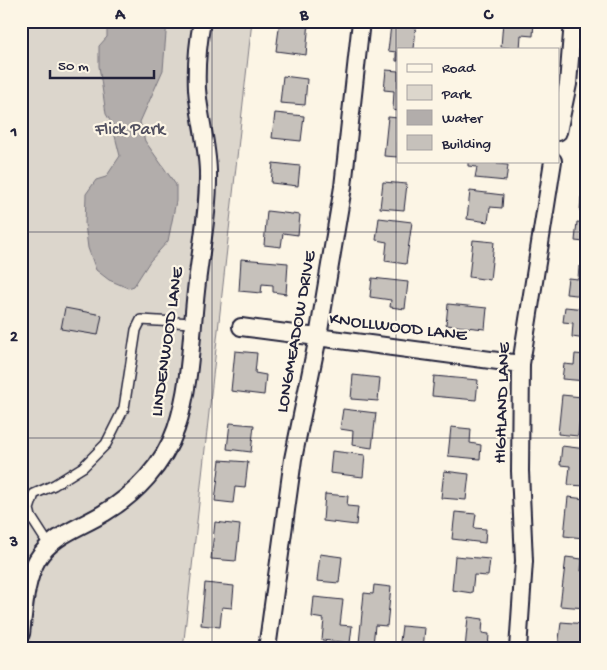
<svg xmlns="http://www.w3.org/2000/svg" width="607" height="670" font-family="'Gochi Hand',sans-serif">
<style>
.green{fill:#dcd6cc;stroke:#7f7c84}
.water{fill:#b2adab;stroke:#78757e}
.building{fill:#c6c1bb;stroke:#22223b}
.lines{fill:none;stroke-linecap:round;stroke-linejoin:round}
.lane-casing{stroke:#22223b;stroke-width:12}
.street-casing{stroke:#22223b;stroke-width:20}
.lane{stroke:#fcf5e5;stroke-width:9}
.street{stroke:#fcf5e5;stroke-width:16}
.grid{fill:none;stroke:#22223b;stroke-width:1;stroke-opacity:0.55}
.labels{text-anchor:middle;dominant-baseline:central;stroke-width:4.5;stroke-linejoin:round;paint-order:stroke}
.park-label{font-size:18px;fill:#504f5f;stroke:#fcf5e5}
.street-label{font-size:18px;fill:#22223b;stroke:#fcf5e5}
.neatline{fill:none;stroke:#22223b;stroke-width:2}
.grid-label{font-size:16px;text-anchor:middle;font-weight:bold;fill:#22223b}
</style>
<rect width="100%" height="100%" fill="#fcf5e5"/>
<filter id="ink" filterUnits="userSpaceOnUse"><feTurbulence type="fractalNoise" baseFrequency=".02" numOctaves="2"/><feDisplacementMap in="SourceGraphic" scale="10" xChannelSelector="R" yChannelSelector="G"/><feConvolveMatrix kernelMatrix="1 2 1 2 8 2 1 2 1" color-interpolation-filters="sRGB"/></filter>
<g filter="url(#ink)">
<path class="green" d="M21,21H252L183,649H88L21,641Z"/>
<path class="water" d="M104,21H167L163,70L140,122L145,141L176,185V201L168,241L150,261L134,286L128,288L109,280L96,270L88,248L85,224L86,194L96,180L106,177L120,156L112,124L106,114L99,66V46L107,37V28Z"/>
<path class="building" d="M280,21H309L306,55L276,51Z
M503,21H534L533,36L521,35L520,49L501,47Z
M391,25L416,27L414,49H398V61H396V52L388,51Z
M386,70L398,71V111L393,110L394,91L384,90Z
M283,76L307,79L305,105L280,103Z
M275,113L304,116L301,141L272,138Z
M388,117L398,118V157L384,156Z
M468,161H497V164L508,165L506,181L475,178L477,167L468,166Z
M273,163L300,166L298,186L271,183Z
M383,182L407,184L404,210L380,208Z
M470,191L503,195L502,208L490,207L488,222L467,219Z
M581,197H586V212L580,211Z
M267,211L300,215L298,235L283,233L281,247L264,245Z
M379,218L412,222L406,264L385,261L387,242L376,240Z
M577,222L586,223V252L583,251L584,242L575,241Z
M473,240L494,242L490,280L469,277Z
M241,259L288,263L286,294L273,292V285L262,284L261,293L239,291Z
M579,266L586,267V296L566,294L568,278L578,279Z
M372,278L408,282L405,309L390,307L391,300L370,297Z
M448,304L487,308L485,329L446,325Z
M565,307L586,309V339L572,337L573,323L563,322Z
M65,308L102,315L98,335L61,329Z
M235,351L257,353L255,373L266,375L264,395L231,391Z
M575,354L586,355V381L562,379L564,364L574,365Z
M353,375L380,378L378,401L351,399Z
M434,376L478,380L476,400L432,396Z
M562,395L582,397L578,436L558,434Z
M343,409L376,413L372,448L352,445L353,431L340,429Z
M230,423L254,425L251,452L227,449Z
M451,427L471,429L470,443L481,445L480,459L448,456Z
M562,446L586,449V486L568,485L570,466L560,465Z
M332,451L365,455L363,477L330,473Z
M220,460L248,462L245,488L235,487L233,503L215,501Z
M444,471L469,474L466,500L441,498Z
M325,494L348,496L347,506L358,507L356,525L323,521Z
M568,497L586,499L584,538L564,536Z
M455,512L476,514L474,528L486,529L485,543L452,539Z
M215,522L240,525L236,561L211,559Z
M320,554L342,557L339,583L317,581Z
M455,556L490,559L488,576L474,575L472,593L452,590Z
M566,557L582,559L581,571L586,572V608L560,606Z
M205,583L234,586L232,608L222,607L220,627L201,625Z
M374,585L391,587L387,626L375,625L373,645L359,643L364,593L373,594Z
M314,597L343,600L340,625L352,626L350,643L322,640L324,619L312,617Z
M468,617L483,619L482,633L489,634L488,649H465Z
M561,622L586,624V649H558Z
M402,626L425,628L423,649H399Z"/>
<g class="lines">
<g class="lane-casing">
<path id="lane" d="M49,545L31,517L29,509L34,494L54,485L83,467L106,444L124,408L136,330L141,320L192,323"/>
</g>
<g class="street-casing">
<path id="street" d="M558,132L568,84L573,21
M241,327L521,364
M21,634C24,610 25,581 37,560C52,535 80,528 104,513C135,495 164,464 176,429C191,385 191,336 196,291C200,253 209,209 208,171C207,143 199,116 197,89C196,66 198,43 202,21
M267,649L293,459L318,337L343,187L361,21
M518,649L524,561L520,471L521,364L553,161"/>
</g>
<use href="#lane" class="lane"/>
<use href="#street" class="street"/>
</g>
</g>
<path class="grid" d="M212,21V649M396,21V649M21,232H586M21,438H586"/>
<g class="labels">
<g class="park-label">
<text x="130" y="130">Flick Park</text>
</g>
<g class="street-label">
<text transform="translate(398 328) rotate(7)">KNOLLWOOD LANE</text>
<text transform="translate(297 332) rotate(-80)">LONGMEADOW DRIVE</text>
<text transform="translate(168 342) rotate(-82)">LINDENWOOD LANE</text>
<text transform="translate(503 403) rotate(-88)">HIGHLAND LANE</text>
</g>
</g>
<rect width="607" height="670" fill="none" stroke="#fcf5e5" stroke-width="55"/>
<rect x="397" y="48" width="162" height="115" fill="#fcf5e5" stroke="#a5a1a1"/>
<rect x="407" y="64" width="25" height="8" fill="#fcf5e5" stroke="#a5a1a1"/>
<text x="442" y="72" font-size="15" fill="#22223b">Road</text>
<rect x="407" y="85" width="25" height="15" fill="#dcd6cc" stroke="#a5a1a1"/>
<text x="442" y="98" font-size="15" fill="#22223b">Park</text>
<rect x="407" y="110" width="25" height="15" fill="#b2adab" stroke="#a5a1a1"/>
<text x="442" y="122" font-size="15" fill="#22223b">Water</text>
<rect x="407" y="135" width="25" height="15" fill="#c6c1bb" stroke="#a5a1a1"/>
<text x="442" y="148" font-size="15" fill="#22223b">Building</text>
<path d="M50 70v8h104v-8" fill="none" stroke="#22223b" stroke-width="2.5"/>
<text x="58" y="70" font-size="15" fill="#22223b" stroke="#fcf5e5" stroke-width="4" paint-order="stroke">50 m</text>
<rect x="28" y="28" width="552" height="614" class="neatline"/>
<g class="grid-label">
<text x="120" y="19">A</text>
<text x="304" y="19">B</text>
<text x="488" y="19">C</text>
<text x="14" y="136">1</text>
<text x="14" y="341">2</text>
<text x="14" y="546">3</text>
</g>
</svg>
